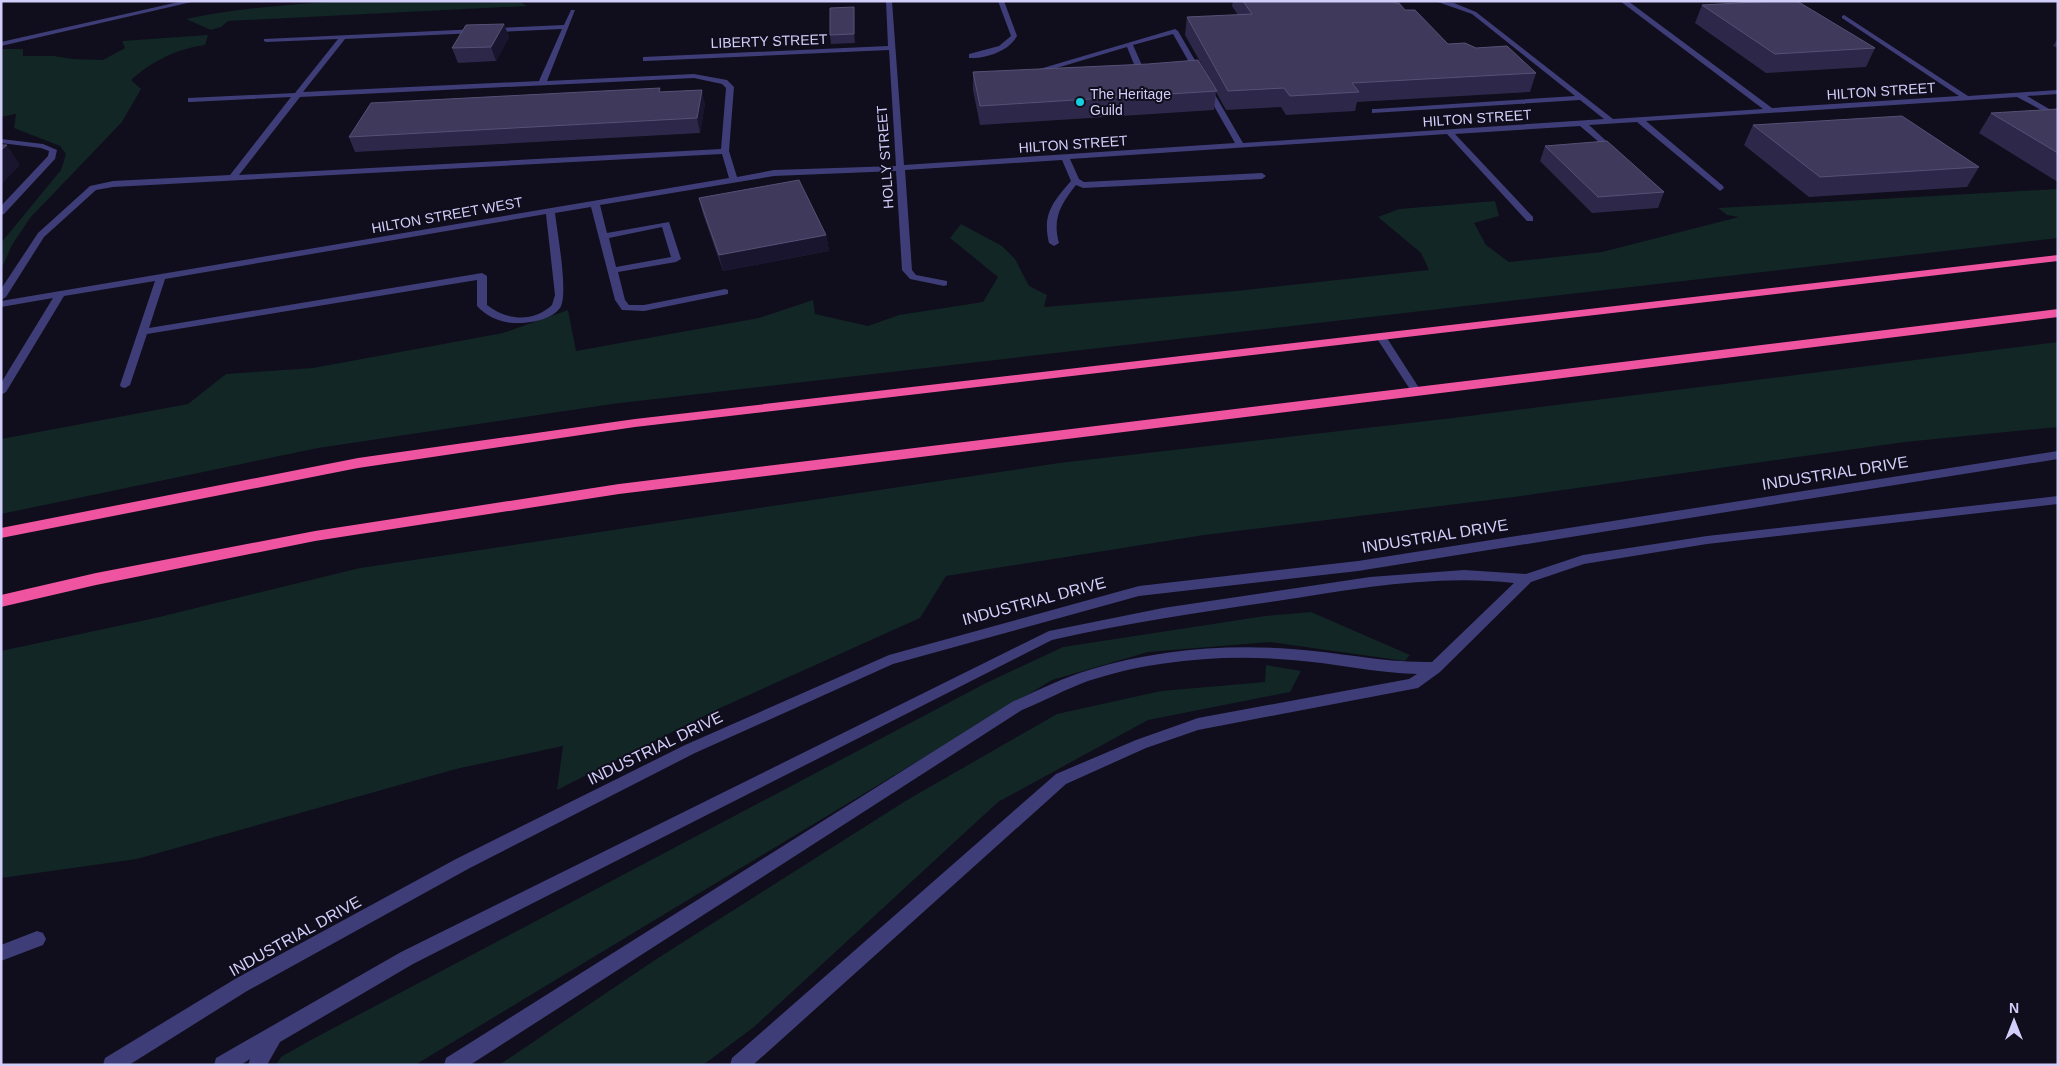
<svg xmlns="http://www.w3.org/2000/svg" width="2059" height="1066" font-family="Arial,sans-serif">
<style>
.green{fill:#112625}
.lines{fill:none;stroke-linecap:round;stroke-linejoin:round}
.minor{fill:#3e3d77;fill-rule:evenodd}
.highway{fill:#ef54a1;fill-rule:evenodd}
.wall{fill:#2d2849}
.shaded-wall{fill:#1a152f}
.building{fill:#3f395c;stroke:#565175}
.poi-dot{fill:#15cedf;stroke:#100d1c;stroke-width:2}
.labels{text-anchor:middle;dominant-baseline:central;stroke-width:4;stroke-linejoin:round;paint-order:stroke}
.far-street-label{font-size:14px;fill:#d2cefa;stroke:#100d1c}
.far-poi-label{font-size:14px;fill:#d2cefa;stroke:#100d1c;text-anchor:start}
.street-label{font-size:16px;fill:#d2cefa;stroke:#100d1c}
</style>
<rect width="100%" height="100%" fill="#100d1c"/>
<path class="green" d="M339,1H518L527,6L228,21L221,27L211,30L186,19C237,8 288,5 339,1Z
M208,35L205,45C176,49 152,61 131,80L141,89L122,122L30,218L12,245L1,270V243L61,170L66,154L60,146L14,128L16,114L1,117V49H23V56H54L73,59L103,60L125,48L122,41Z
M2058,189V238L612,404L318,448L1,514V439L188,404L226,374L313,368L503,333L568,310L576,351L759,318L813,300L815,314L868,326L899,315L983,302L998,277L950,238L961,224L1002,246L1015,259L1029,286L1047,295L1044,307L1236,291L1429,270L1421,253L1378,217L1399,209L1495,201L1499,216L1474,223L1486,245L1509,262L1602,252L1739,217L1727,215L1718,208Z
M2058,342V427L1905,442L1514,497L1204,535L946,576L920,618L720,708L557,790L563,746L456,769L137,859L1,878V651L155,618L360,568L1059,463L1453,418Z
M1311,612L1410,655L1405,661L1270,642L1148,652L1052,680L415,1065H276L281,1057L309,1041L984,684L1063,647L1265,616Z
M1266,665L1301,671L1290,692L1148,720L998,802L754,1027L703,1065H499L658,958L907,800L1057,714L1161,691L1265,682Z"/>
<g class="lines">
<path class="minor" d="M183,1H196L1,46V42Z
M886,1H892L904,165L1235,143L1173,34L1133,45L1148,79L1147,81L1140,79L1127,47L1033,75L1026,73L1175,29L1178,31L1243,143L1604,119L1580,100L1372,113V109H1375L1575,96L1472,14L1435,1L1454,3L1476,12L1613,119L1763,109L1620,1H1628L1772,108L1959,96L1842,18V16L1844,15L1968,96L2058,90V94L2027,96L2058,114V119L2017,97L1646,121L1723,186L1724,188L1720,191L1637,122L1589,125L1616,150V154H1613L1580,126L1455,134L1533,217V221H1527L1447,134L1070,159L1079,179L1084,182L1262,173L1266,176L1262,179L1083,188L1076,185C1061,204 1052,218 1059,243L1054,246L1049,243C1042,214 1053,202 1071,181L1062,160L905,170L912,270L916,275L947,281V285L944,286L910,279L902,270L896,171L774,176L600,205L607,233L669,222L681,259L676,262L618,272L625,300L629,305H644L725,289L728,290V294L644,311L622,310L615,300L591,207L555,213C557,231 569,295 560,308C552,319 535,322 522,323C505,324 489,319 477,306V280L147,334L130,385L125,388L121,387L120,385L155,281L64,296L6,392L1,395V383L53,298L1,307V301L729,178L722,154L113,187L96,190L44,237L6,297L1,300V289L38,233L90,186L113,181L230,175L291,97L191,102H188V98L295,93L338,39L266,42L264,41V39L564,25L571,10H575L547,81L694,74L727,80L734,87L729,151L737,177L774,170L896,166L889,50L646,61H643V57L888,46ZM562,29L539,81L303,92L345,39ZM694,78L722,84L726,88L721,149L239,175L300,97ZM546,214L555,295L552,305C533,323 506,320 487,305V276L482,273L149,328L165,279ZM662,227L671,257L616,267L609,238Z
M998,1H1004L1017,36C1009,51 986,59 969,58V54L999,46L1011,36Z
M1,139L43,144L57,150L55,159L4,214L1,215V206L48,156L49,151L41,148L1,143Z
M1381,334L1385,335L1421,391L1420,393H1412L1411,391L1376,337Z
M2058,451V459L1358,571L1139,596L893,664L695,753L468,869L247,991L129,1065H103L105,1058L235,979L456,859L685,745L889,655L1139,586L1358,561Z
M2058,496V504L1707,544L1584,564L1531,582L1440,672L1418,688L1198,730L1146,748L1066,784L753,1065H730L732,1058L1056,774L1136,740L1198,718L1409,679L1417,674C1375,673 1334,663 1292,660C1225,654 1152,660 1088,681C1066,689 1044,701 1022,710L470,1065H444L446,1058L1012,702C1037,691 1062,678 1089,670C1154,650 1225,644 1292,649C1339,652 1384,663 1432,662L1514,583C1434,574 1355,589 1277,601C1201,612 1126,623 1052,640L413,964L280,1042L267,1065H248L250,1059L241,1065H214L216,1058L401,952L1049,631L1163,608L1370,577L1464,570L1526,574L1583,555L1707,536Z
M37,931L43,933L46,939L43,945L1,961V945Z"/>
<path class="highway" d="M2058,255V261L635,427L358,468L1,538V528L358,458L635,419Z
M2058,309V317L619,494L315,541L96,585L1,607V595L96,573L315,531L619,484Z"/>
</g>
<path class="wall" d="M1233,1H1393L1448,44L1476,48L1536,73L1530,92L1357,102L1355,111L1286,115L1281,107L1226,110L1216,92L1214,110L980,125L973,90V72L1208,76L1185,35L1187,17L1238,15L1232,6Z
M1702,5L1875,48L1866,67L1766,73L1695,23Z
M854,7L855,43L831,44L830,35Z
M504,24L509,37L496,61L458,63L452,48Z
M2058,38V48L2053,46Z
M661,92L705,104L700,133L355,152L349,137Z
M2058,109V181H2056L1979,133L1991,113Z
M1753,125L1979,167L1967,187L1809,197L1744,145Z
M1545,146L1664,192L1658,208L1592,213L1540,161Z
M699,198L826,235L829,251L723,271L703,214Z"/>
<path class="shaded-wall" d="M854,7L855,15V43L854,34Z
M504,24L509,37L496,61L491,47Z
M702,90L705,104L700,133L697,118Z
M7,145L20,165L1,185V150Z
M826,235L829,251L723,271L719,255Z"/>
<path class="building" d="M1243,1H1393L1395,3H1399L1405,10H1415L1448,44L1465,43L1476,48L1507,46L1536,73L1352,83L1359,92L1290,96L1284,88L1228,91L1187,17L1252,14Z
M1775,1H1797L1875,48L1775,54L1702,5Z
M854,7V34L830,35V8Z
M504,24L491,47L452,48L466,25Z
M1198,60L1217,91L980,106L973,72L1148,64Z
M660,88L659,92L702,90L697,118L349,137L371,103Z
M2058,109V153L1991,113Z
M1902,116L1979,167L1820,177L1753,125Z
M1607,141L1664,192L1598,197L1545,146Z
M1,145H7L1,150Z
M799,180L826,235L719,255L699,198Z"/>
<circle class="poi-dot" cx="1080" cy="102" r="5"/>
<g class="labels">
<g class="far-street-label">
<text transform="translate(769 41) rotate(-2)">LIBERTY STREET</text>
<text transform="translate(1881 91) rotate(-4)">HILTON STREET</text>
<text transform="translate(1477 118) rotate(-4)">HILTON STREET</text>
<text transform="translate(1073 144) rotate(-4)">HILTON STREET</text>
<text transform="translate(885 157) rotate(-94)">HOLLY STREET</text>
<text transform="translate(447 215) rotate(-10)">HILTON STREET WEST</text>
</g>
<g class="far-poi-label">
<text x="1090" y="94">The Heritage<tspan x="1090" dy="16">Guild</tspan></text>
</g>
<g class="street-label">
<text transform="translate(1835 473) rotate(-9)">INDUSTRIAL DRIVE</text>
<text transform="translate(1435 536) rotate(-9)">INDUSTRIAL DRIVE</text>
<text transform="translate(1034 601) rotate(-15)">INDUSTRIAL DRIVE</text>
<text transform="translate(655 748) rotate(-26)">INDUSTRIAL DRIVE</text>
<text transform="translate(295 936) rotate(-29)">INDUSTRIAL DRIVE</text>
</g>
</g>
<rect width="2059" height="1066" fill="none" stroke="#d2cefa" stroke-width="5"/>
<g transform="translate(2014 1021)" stroke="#100d1c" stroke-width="4" paint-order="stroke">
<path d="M0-4L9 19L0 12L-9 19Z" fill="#d2cefa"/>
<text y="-8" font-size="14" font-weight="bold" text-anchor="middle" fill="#d2cefa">N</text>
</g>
</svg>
